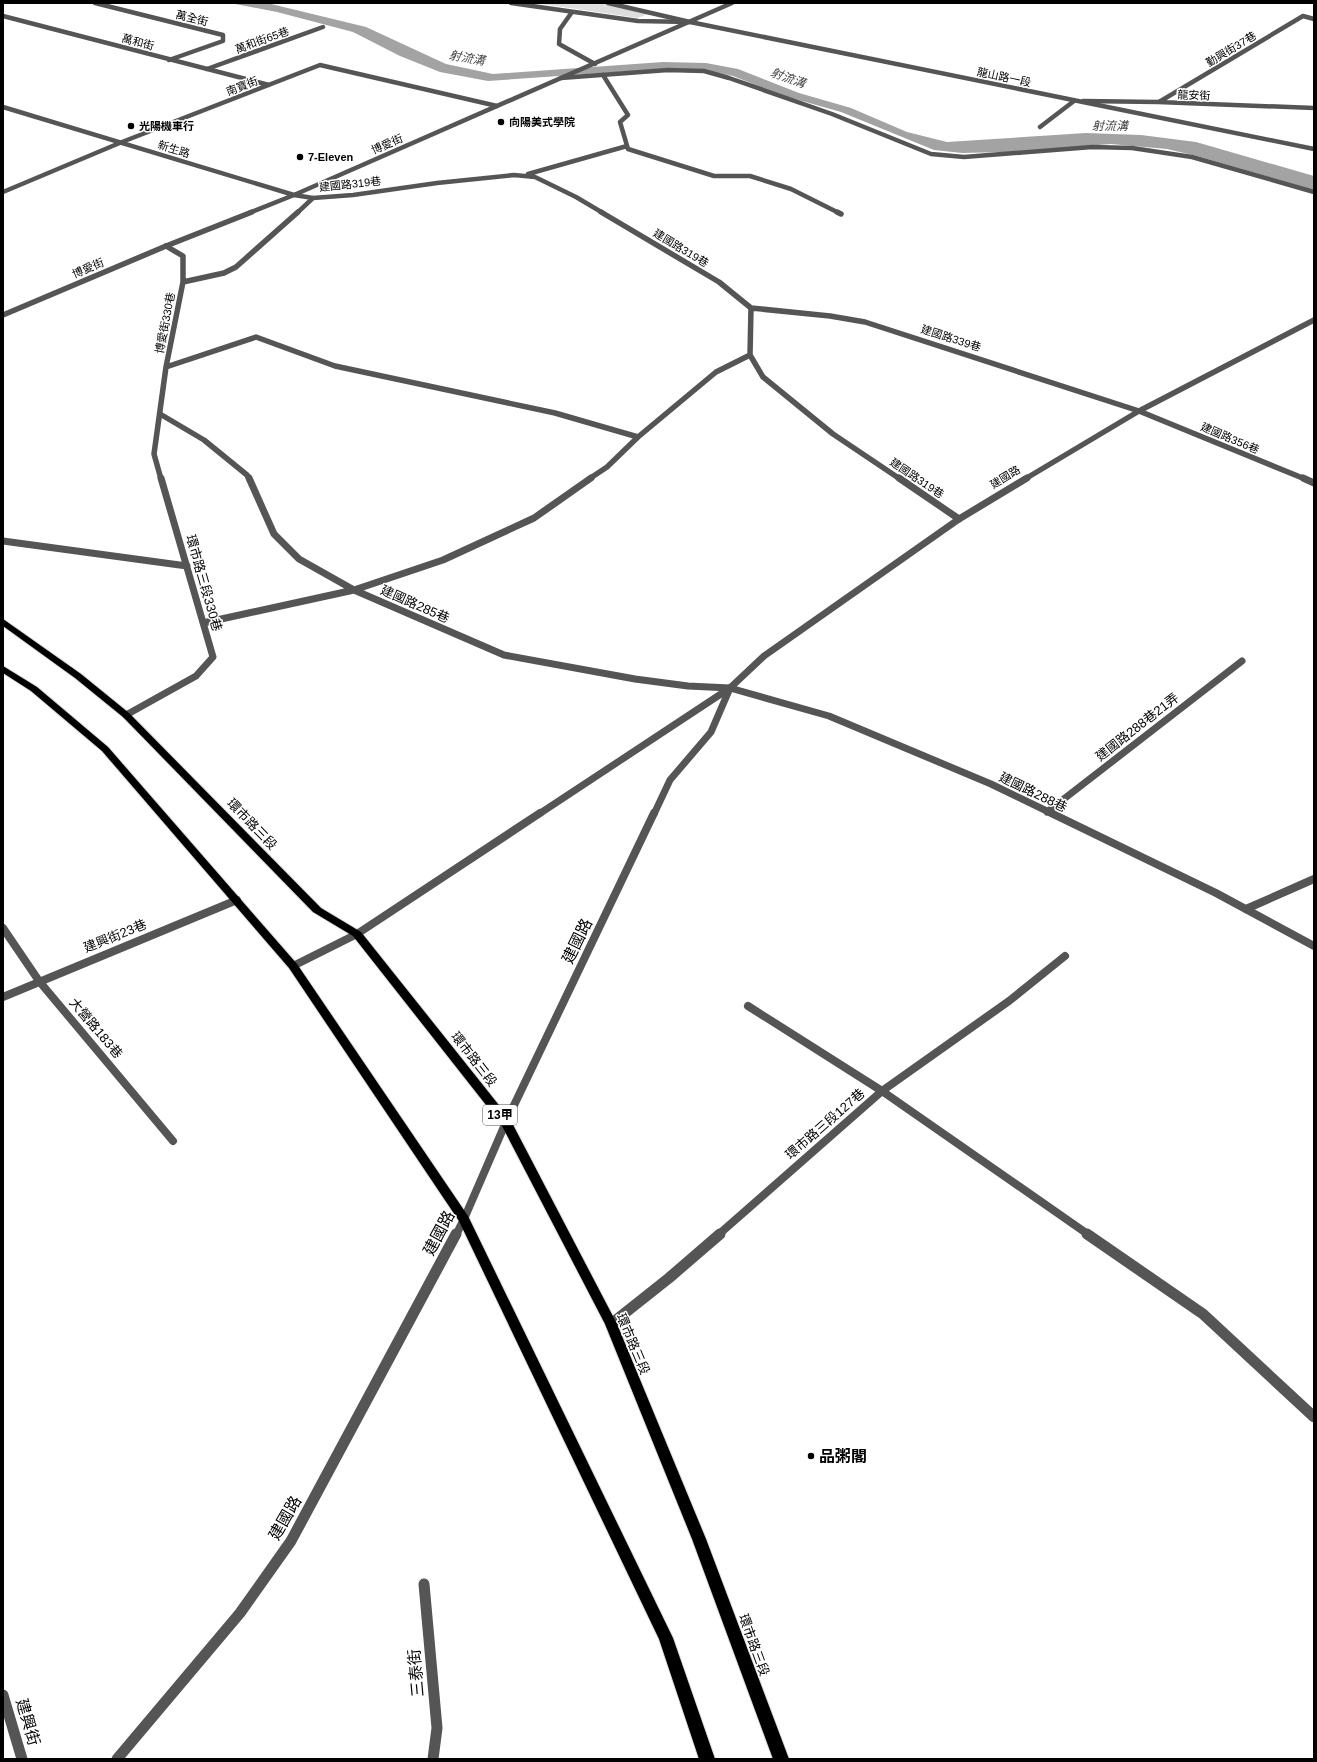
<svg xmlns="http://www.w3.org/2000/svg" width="1317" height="1762" font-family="Arial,'Noto Sans TC',sans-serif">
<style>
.green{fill:#dcdcdc}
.water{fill:#a3a3a3}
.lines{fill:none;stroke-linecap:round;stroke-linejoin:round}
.primary-casing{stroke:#dbdbdb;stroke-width:2}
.service-far3{stroke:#555;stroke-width:4.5}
.service-far2{stroke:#555;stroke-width:5.5}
.service-far1{stroke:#555;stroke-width:7}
.service{stroke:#555;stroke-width:8}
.minor-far3{stroke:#555;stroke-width:4.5}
.minor-far2{stroke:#555;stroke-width:7}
.minor-far1{stroke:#555;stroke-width:8}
.minor{stroke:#555;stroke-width:11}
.tertiary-far3{stroke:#555;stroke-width:4.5}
.tertiary-far2{stroke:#555;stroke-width:5.5}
.tertiary-far1{stroke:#555;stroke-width:7}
.tertiary{stroke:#555;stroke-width:8}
.primary{fill:#000;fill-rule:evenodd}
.poi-dot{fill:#000;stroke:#fff;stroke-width:1.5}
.labels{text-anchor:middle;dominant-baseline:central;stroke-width:3;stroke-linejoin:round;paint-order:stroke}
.far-street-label{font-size:11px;fill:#000;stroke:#fff}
.far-poi-label{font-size:11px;font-weight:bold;fill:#000;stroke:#fff;text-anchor:start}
.far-water-label{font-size:12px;font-style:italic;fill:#444;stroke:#fff}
.shield{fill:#fff;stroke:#4c4c4c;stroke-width:1}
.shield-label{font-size:12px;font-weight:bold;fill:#000}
.street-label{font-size:13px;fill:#000;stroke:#fff}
.near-street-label{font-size:16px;fill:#000;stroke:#fff}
.near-poi-label{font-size:16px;font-weight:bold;fill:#000;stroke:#fff;text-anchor:start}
</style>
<rect width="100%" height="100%" fill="#fff"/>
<path class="green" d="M535,3H608L652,12L638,18Z"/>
<path class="water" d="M230,3H267L366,27L446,64L493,74L663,62L706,63L738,69L799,93L851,108L907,132L947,142L1086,133L1141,135L1196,142L1314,176V190L1197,156L1167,149L1111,144L1005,152L962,153L934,150L841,112L781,95L733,76L703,70L661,69L488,81L440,72L400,56L353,32L277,12Z"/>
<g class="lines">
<g class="primary-casing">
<path id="primary" d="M3,619L81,674L129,713L321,908L361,932L510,1119L617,1324L706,1539L789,1759H773L692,1539L605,1324L501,1124L353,936L313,912L123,717L75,678L3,626Z
M3,666L37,687L108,747L297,964L468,1216L673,1638L715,1759H699L659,1639L459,1221L289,968L102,751L31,691L3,673Z"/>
</g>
<path class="service-far3" d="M511,3L638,21L690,22
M572,12L560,29L559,44L595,64
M207,69L323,27
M603,75L628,115L620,122L628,149L714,176H750L791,189L839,213
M1040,127L1074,101
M528,174L627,146
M294,195L313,198L353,195L437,183L514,175L535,177L576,197L603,213
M297,213L313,198"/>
<path class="service-far2" d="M601,212L719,282L751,308L750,355L763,377L833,434L900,479
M837,212L841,214
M183,282L224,273L236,267L298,212
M751,308L830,316L865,322L1139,411L1305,479
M166,367L256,337L335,366L555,413L638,437
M160,414L204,440L247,475L249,479
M161,479L154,454L166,367L183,282V256L166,246
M589,479L607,467L638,437L716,372L750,355"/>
<path class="service-far1" d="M249,478L274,534L299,559L354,590L504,655L635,679L688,686L730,688
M899,478L959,519
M1303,478L1314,483
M3,541L187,566
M203,623L354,590L443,560L534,518L591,478
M126,715L196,676L213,657L161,478
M1047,812L1242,661"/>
<path class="service" d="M1246,909L1314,879
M3,928L39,981L173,1141
M3,997L237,900"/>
<path class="minor-far3" d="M95,3L223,35V41L169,60
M3,16L269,85
M561,78L668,70L704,71L729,78L832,114L931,154L964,157L1092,147L1132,148L1192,157L1314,192
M1083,101L1158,102L1314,108
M1159,102L1303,16L1314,19
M3,192L122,142L320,65L497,106"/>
<path class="minor-far2" d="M654,814L670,780L711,732L730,688"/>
<path class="minor-far1" d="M748,1006L882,1091L1089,1235
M456,1235L464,1219L506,1122L654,813
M718,1235L882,1091L1009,1001L1065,956"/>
<path class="minor" d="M1087,1234L1203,1314L1314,1417
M611,1324L669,1278L720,1234
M424,1584L437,1728L433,1759
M3,1695L22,1759
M117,1759L240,1613L291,1541L456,1234"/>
<path class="tertiary-far3" d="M608,3L690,22L1314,149
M3,107L294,195
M249,213L294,195L732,3"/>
<path class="tertiary-far2" d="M3,315L166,246L252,212
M1025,479L1139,411L1314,320"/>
<path class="tertiary-far1" d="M730,688L829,716L991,784L1053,814
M539,814L730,688L764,656L959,519L1027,478"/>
<path class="tertiary" d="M1051,813L1216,893L1314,946
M293,966L357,934L540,813"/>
<use href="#primary" class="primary"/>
</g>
<g class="poi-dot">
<circle cx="501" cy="122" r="4"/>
<circle cx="131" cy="126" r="4"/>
<circle cx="300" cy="157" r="4"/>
<circle cx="811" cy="1456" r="4"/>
</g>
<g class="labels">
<g class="far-street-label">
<text transform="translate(192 18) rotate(14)">萬全街</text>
<text transform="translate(262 40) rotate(-20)">萬和街65巷</text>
<text transform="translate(138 42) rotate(15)">萬和街</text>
<text transform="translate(1231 49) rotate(-31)">勤興街37巷</text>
<text transform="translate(1004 77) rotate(12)">龍山路一段</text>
<text transform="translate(242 86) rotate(-21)">南寶街</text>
<text transform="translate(1194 95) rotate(2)">龍安街</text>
<text transform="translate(387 144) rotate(-24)">博愛街</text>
<text transform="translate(174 149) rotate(17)">新生路</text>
<text transform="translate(350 184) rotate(-6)">建國路319巷</text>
<text transform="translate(681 248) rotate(31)">建國路319巷</text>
<text transform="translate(88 268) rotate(-23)">博愛街</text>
<text transform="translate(165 323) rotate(-79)">博愛街330巷</text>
<text transform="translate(951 338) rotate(18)">建國路339巷</text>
<text transform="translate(1230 438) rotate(23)">建國路356巷</text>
<text transform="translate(1005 477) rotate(-31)">建國路</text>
<text transform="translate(917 478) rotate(34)">建國路319巷</text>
</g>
<g class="far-poi-label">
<text x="509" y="122">向陽美式學院</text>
<text x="139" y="126">光陽機車行</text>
<text x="308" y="157">7-Eleven</text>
</g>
<g class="far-water-label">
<text transform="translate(467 58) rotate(10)">射流溝</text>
<text transform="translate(788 78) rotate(20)">射流溝</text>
<text x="1110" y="126">射流溝</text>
</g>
<rect class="shield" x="483" y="1105" width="34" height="20" rx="3"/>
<g class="shield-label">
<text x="500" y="1115">13甲</text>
</g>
<g class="street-label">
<text transform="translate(204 583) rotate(74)">環市路三段330巷</text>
<text transform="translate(415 604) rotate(24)">建國路285巷</text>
<text transform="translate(1137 727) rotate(-38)">建國路288巷21弄</text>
<text transform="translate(1033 792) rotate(26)">建國路288巷</text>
<text transform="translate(252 824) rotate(46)">環市路三段</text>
<text transform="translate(115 936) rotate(-22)">建興街23巷</text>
<text transform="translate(96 1028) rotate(50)">大營路183巷</text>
<text transform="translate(474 1059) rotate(52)">環市路三段</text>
<text transform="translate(825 1124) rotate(-41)">環市路三段127巷</text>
<text transform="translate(633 1344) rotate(67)">環市路三段</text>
<text transform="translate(754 1645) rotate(70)">環市路三段</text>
</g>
<g class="near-street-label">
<text transform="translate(577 941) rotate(-64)">建國路</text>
<text transform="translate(439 1233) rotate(-62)">建國路</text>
<text transform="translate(285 1518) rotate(-60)">建國路</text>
<text transform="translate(416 1673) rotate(-95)">三泰街</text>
<text transform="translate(28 1722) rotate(74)">建興街</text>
</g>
<g class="near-poi-label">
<text x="819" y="1456">品粥閣</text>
</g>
</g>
<rect width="1317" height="1762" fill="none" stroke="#000000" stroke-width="8"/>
</svg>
